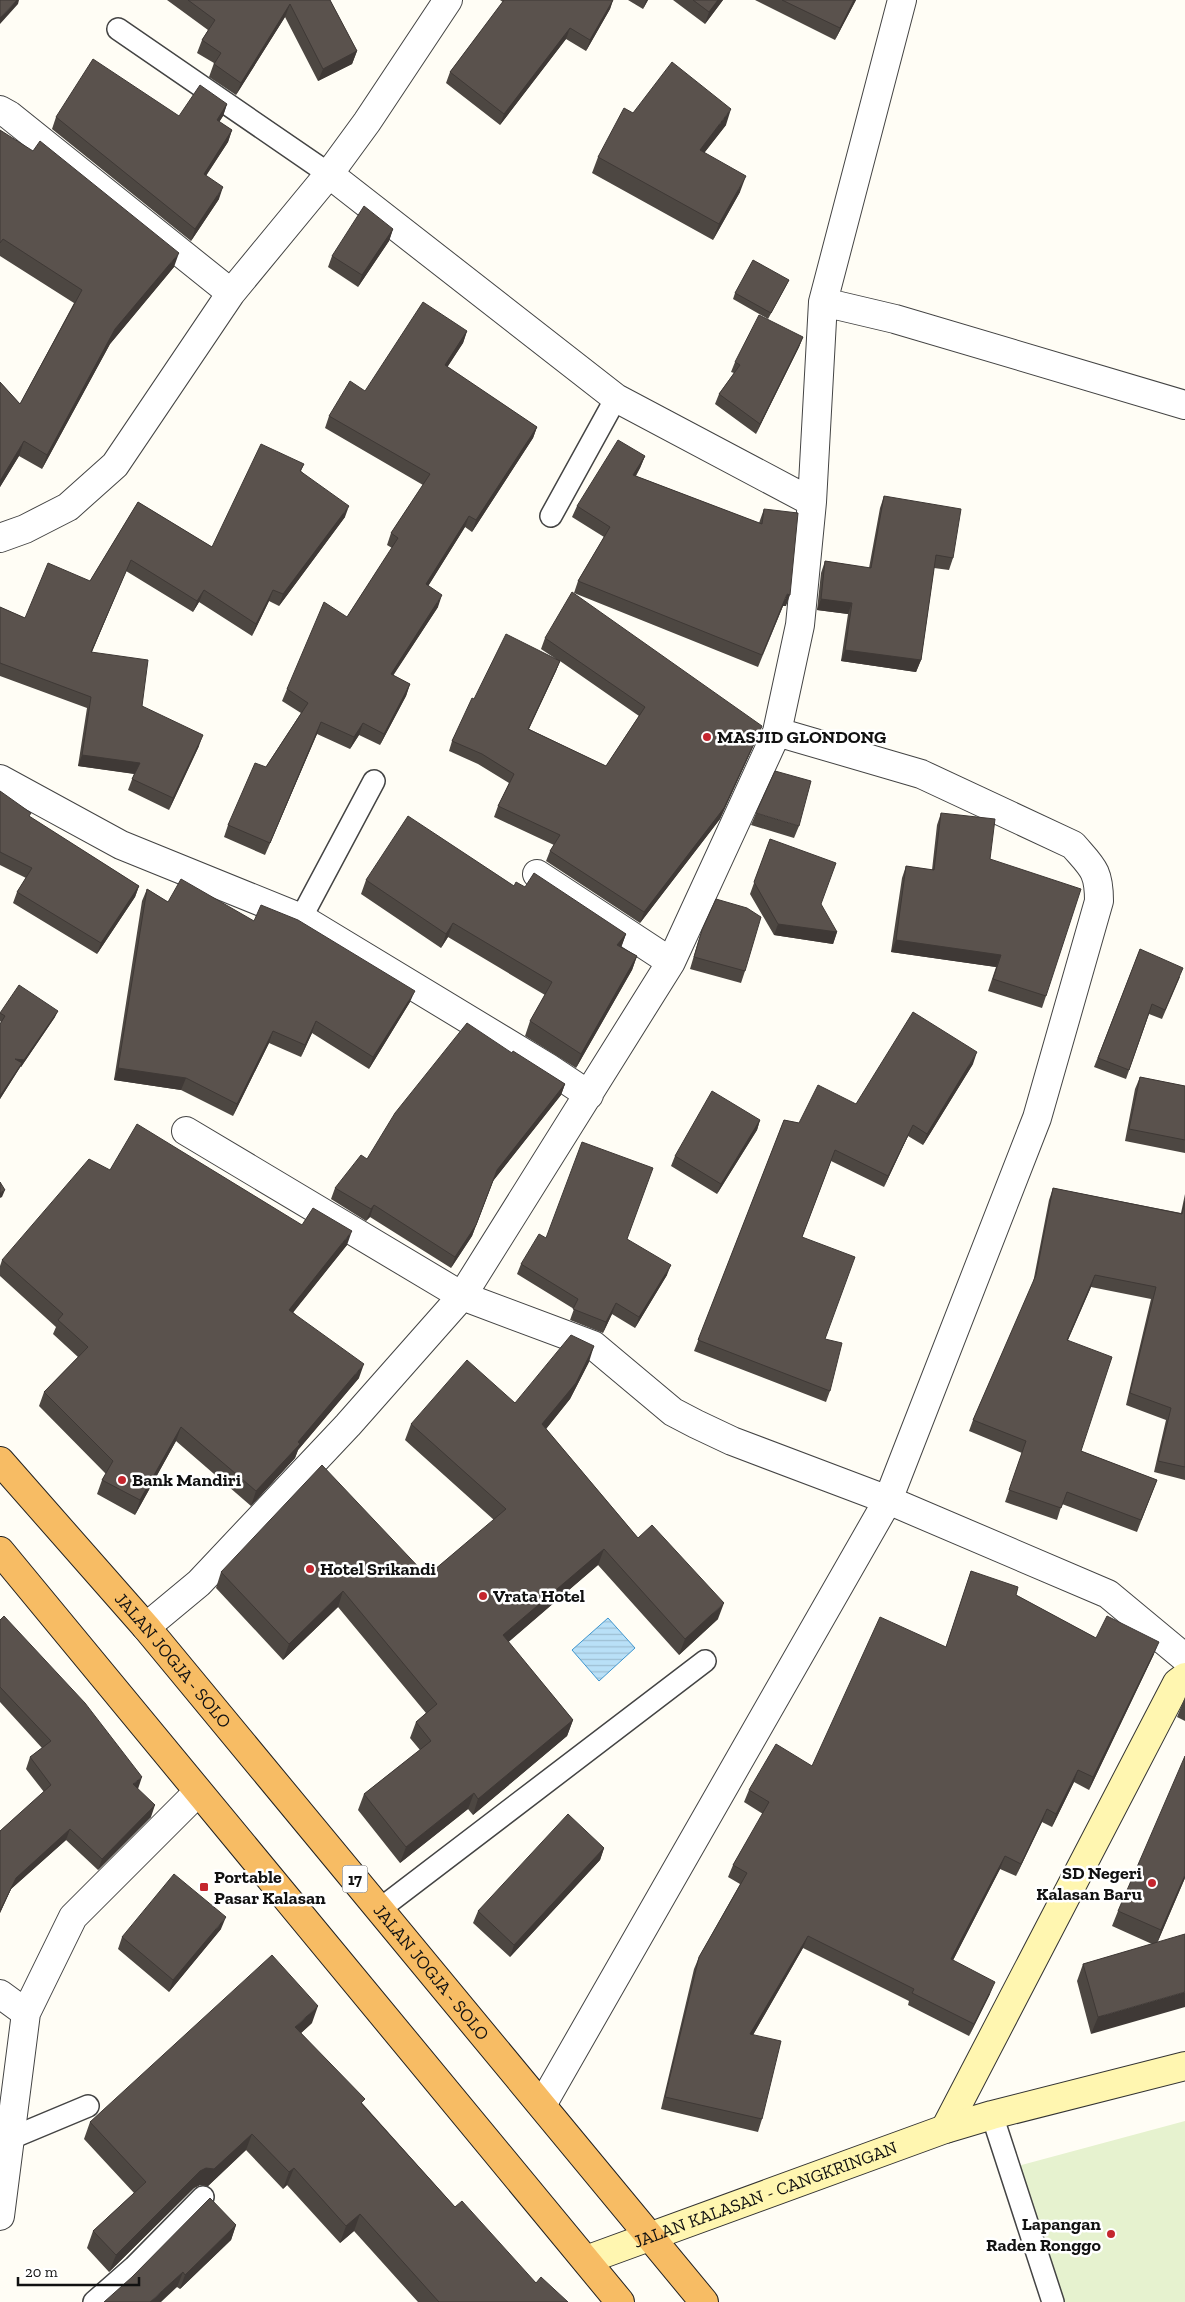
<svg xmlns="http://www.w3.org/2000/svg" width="1185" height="2302" font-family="'Zilla Slab',serif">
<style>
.pitch{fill:#e6f2cf}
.water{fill:url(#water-rules);stroke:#3f96cf}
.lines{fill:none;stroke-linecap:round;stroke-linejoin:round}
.service-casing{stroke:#444;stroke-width:24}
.minor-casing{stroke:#444;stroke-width:30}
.secondary-casing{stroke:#333;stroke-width:30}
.trunk-casing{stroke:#222;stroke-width:30}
.service{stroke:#fff;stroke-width:21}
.minor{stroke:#fff;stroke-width:28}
.secondary{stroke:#fff6b0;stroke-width:28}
.trunk{stroke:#f7bc64;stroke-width:28}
.wall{fill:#4d4742;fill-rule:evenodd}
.shaded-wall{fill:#3f3936}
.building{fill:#5a524d;stroke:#3f3936}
.poi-dot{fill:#c4262e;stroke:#fff;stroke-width:2}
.labels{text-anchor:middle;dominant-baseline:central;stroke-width:5;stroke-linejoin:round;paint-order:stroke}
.shield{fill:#fff;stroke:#585858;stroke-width:1}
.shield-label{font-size:16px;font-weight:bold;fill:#111}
.poi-label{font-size:18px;font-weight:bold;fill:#111;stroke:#fff;text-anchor:start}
.street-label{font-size:18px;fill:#111;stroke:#fff}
</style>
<defs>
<pattern id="water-rules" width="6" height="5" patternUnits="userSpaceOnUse" patternTransform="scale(1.25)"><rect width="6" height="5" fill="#b9e0f7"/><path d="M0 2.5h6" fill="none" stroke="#9ebfd3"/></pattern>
</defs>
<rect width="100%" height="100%" fill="#fffdf5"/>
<path class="pitch" d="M1185,2121V2302H1059L1014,2167Z"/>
<path class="water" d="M608,1618L635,1648L599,1681L572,1650Z"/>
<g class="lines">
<g class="service-casing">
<path id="service" d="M118,29L329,174
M551,516L616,398
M301,918L374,781
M380,1909L705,1661
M992,2115L1053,2302
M9,2139L88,2106
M94,2302L134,2267L203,2197"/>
</g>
<g class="minor-casing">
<path id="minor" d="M0,110L9,115L231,293
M329,174L616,398L812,502
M823,302L895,319L1185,405
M0,538L25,529L68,507L115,465L231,293L329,174L367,122L448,0
M0,779L121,845L301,918L547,1067L589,1095
M537,874L671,962
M186,1131L462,1296L593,1345L673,1412L696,1424L732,1441L888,1500L1108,1594L1185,1658
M146,1627L199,1583L348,1425L462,1296L671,962L777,732L800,625L812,502L823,302L902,0
M0,1994L26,2013
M542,2105L888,1500L1037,1118L1099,901C1099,870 1092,867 1073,845L921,774L777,732
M0,2216L26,2013L73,1917L198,1792"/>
</g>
<g class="secondary-casing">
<g id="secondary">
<path d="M945,2129L1177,1683L1185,1677"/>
<path id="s1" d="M586,2260L945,2129L992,2115L1185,2066"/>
</g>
</g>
<g class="trunk-casing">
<g id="trunk">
<path id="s2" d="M0,1461L146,1627L704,2302"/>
<path d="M0,1551L620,2302"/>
</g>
</g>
<use href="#service" class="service"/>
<use href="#minor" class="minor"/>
<use href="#secondary" class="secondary"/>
<use href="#trunk" class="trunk"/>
</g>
<path class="wall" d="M167,0H330L357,51L352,64L318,81L285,17L236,95L209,77L214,63L197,53L202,40L208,30Z
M500,0H613L610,9L586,51L566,39L500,125L446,83L450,72L503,2Z
M628,0H648L643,9Z
M673,0H723L705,24Z
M755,0H856L835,40Z
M227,104L223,116L219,122L232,130L228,142L206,176L219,199L191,241L52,129L56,117L179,116Z
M633,113L726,125L704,153L740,192L713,240L592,173L598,157Z
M0,130L174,267L110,344L42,469L19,456L0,487V382L20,404L74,303L0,256Z
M393,229L389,241L358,287L328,267L332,256Z
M789,280L786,286L768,319L733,299L735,293Z
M467,331L463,343L447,367L537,427L533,438L472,532L465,527L428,586L438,607L393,675L410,684L406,696L380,745L359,735L350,749L317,734L265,855L224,837L228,825L301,713L282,701L287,689L347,617L392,548L387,545L391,533L423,485L325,428L329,416L365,391Z
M803,337L799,347L756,434L715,404L719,394L734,373L731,372L735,362Z
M645,456L640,468L636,476L759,523L764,509L786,606H783L758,667L574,593L578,581L604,537L572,517L577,506Z
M304,464L301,471L345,517L279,606L269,601L252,636L199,602L193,612L126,571L92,652L142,706L199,746L169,810L128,790L134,774L78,766L87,708L0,676V607L25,618L90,581L138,502L212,547Z
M884,496L953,558L949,570L934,568L921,660L916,672L841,661L848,614L817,610L821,573L825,561L869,568L880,508Z
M545,638L758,736L720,819L640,923L546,861L550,851L554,845L494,817L498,806L509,783L478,764L449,751L452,741L474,699L556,659L541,649ZM560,661L639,716L606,766L529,729L556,671Z
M0,791L30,817L139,886L135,897L97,954L13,903L17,892L26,878L0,865Z
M756,813L799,826L794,838L751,825Z
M941,813L990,859L1046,996L1042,1008L988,991L996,967L891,952L902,878L906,866L932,870L937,825Z
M770,839L837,932L833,944L774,935L750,894Z
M366,880L525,887L626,934L621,947L637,956L632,970L576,1068L525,1036L530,1021L545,995L448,937L441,948L361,894Z
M147,889L168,902L254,921L410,1002L369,1069L312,1033L301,1057L269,1043L233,1116L181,1090L114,1080L142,901Z
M702,930L745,971L741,983L690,969L698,942Z
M1140,949L1180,977L1162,1019L1149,1014L1126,1079L1094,1067Z
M0,1013L55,1017L21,1067V1066L19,1069L0,1099V1024L1,1022L0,1021Z
M512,1053L565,1084L561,1095L493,1181L472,1236L451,1268L370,1217L366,1221L331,1199L335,1188L367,1159Z
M973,1064L923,1145L908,1136L884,1187L831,1161L802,1237L825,1339L830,1391L826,1402L694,1351L784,1120L799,1123Z
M1140,1077L1185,1086V1153L1125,1141L1135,1089Z
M760,1120L757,1130L717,1194L671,1166L675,1156Z
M110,1170L302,1225L347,1245L293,1312L359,1378L298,1450L295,1458L251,1506L176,1441L135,1515L97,1494L102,1480L106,1474L39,1406L44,1392L78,1357L53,1334L56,1327L0,1276V1266L2,1260Z
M1053,1188L1181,1213L1185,1194V1480L1154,1472L1166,1420L1126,1405L1151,1299L1091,1287L1068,1340L1081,1451L1157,1480L1137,1532L1062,1504L1057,1520L1005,1502L1022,1453L969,1431L973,1420L1033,1283L1049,1200Z
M546,1238L627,1239L667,1275L635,1328L612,1314L603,1333L570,1320L574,1309L517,1274L521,1264Z
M589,1362L570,1399L546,1429L638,1538L718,1619L679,1655L598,1565L508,1642L573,1720L567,1736L473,1815L468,1809L400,1863L358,1810L364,1794L420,1750L410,1738L416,1722L426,1713L338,1607L283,1660L216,1588L221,1572L427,1576L494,1520L405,1440L411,1424L515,1403Z
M971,1571L1096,1638L1154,1654L1089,1790L1074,1782L1052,1827L1042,1822L1016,1876L1000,1869L953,1960L990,1994L969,2036L908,2005L909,2001L803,1948L753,2035L762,2119L758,2132L661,2109L694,1969L699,1957L740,1884L728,1877L733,1865L763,1814L744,1802L749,1790L812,1766L946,1647Z
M0,1620L138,1789L151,1817L98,1870L66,1840L11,1889L0,1913V1831L44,1792L26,1769L30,1757L42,1748L0,1702Z
M1185,1697V1721L1177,1717Z
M604,1848L600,1860L510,1957L473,1923L478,1911Z
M1185,1878L1157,1943L1091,2034L1077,1981L1083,1964L1152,1944L1112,1926L1118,1911Z
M221,1929L169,1992L118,1949L122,1937Z
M312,2023L301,2033L363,2104L455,2207L536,2283L568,2302H418L354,2231L340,2243L287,2185L283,2189L246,2150L208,2186L200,2185L194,2188L109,2272L87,2248L93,2231L134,2193L84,2139L90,2122Z
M236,2225L231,2240L180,2289L177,2287L104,2302Z"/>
<path class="shaded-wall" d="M17,0H19L18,4L0,24V18Z
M613,0L610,9L586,51L590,40Z
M646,0H648L643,9Z
M718,0H723L705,24L709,12Z
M854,0H856L835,40L840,28Z
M290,4L285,17L236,95L241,83Z
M570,28L566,39L500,125L504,114Z
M357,51L352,64L318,81L323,69Z
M227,104L223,116L213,132L217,120Z
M731,109L726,125L694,166L700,150Z
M232,130L228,142L199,186L204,174Z
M746,176L740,192L713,240L719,224Z
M223,187L219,199L191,241L195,229Z
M393,229L389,241L358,287L362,275Z
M179,253L174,267L110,344L42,469L47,455L115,329Z
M467,331L463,343L441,377L445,365Z
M803,337L799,347L756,434L760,424Z
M537,427L533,438L472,532L476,520Z
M24,441L19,456L0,487V481Z
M645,456L640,468L629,487L633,475Z
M349,506L345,517L279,606L283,594Z
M469,516L465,527L422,596L426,584Z
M131,560L126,571L87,663L91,652Z
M204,590L199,602L193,612L197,601Z
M273,590L269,601L252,636L256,624Z
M787,594L790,595L786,606H783L758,667Z
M442,595L438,607L387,685L391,674Z
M821,599L852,603L848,614L817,610Z
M845,650L921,660L916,672L841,661Z
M560,661L556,671L524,739L528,729Z
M410,684L406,696L380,745L384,734Z
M321,722L317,734L265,855L270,843Z
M363,723L359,735L350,749L354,737Z
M762,726L758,736L720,819L640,923L644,912Z
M203,735L199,746L169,810L173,798Z
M82,755L140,763L136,774L78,766Z
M139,886L135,897L97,954L101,943Z
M453,923L448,937L441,948L446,934Z
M778,924L837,932L833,944L774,935Z
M626,934L621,948L617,945Z
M896,940L1001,955L996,967L891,952Z
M637,956L632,970L576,1068L581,1054Z
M415,991L410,1002L369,1069L373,1057Z
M58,1011L55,1017L21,1067V1066L19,1069L0,1099V1096L15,1059Z
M316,1021L312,1033L301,1057L305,1045Z
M273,1031L269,1043L233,1116L237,1104Z
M977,1052L973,1064L923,1145L927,1134Z
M118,1068L186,1078L181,1090L114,1080Z
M565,1084L561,1095L493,1181L472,1236L451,1268L455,1257L497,1170Z
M760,1120L757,1130L717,1194L721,1184Z
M913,1125L908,1136L884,1187L888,1176Z
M5,1190L2,1197L0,1198V1193Z
M374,1205L370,1217L366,1221L371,1209Z
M352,1231L347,1245L284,1324L289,1310Z
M671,1265L667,1275L635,1328L639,1317Z
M1095,1275L1091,1287L1063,1351L1067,1340Z
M616,1303L612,1314L603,1333L606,1322Z
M594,1346L589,1362L570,1399L537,1440L542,1424Z
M364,1364L359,1378L298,1450L295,1458L251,1506L256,1491Z
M181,1427L176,1441L135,1515L140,1500Z
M604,1549L598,1565L497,1652L503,1635Z
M343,1591L338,1607L283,1660L289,1644Z
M724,1603L718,1619L679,1655L685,1639Z
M1159,1642L1154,1654L1089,1790L1093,1777Z
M573,1720L567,1736L473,1815L478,1799Z
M1078,1770L1074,1782L1052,1827L1056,1814Z
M142,1777L138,1789L129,1796L133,1784Z
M474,1793L468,1809L400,1863L406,1847Z
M155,1805L151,1817L98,1870L102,1859Z
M1047,1809L1042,1822L1016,1876L1021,1864Z
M70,1829L66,1840L11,1889L0,1913V1911L16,1878Z
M604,1848L600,1860L510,1957L514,1945Z
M1005,1856L1000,1869L947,1972L951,1959Z
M1185,1875V1878L1156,1946L1161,1930Z
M226,1917L221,1929L169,1992L173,1980Z
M808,1936L803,1948L746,2047L750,2034Z
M995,1982L990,1994L969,2036L974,2024Z
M1185,1992V2007L1091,2034L1098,2017Z
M318,2006L312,2023L289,2044L295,2027Z
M252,2134L246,2150L208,2186L200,2185L194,2188L109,2272L116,2255L200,2171Z
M294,2168L287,2185L283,2189L289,2172Z
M360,2214L354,2231L340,2243L346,2226Z
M236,2225L231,2240L180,2289L185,2275Z
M183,2272L177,2287L161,2302H150Z"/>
<path class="building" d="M0,0H17L0,18Z
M188,0H330L357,51L323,69L290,4L241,83L214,64L221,53L202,40L215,20Z
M504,0H613L590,40L570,28L504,114L450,72Z
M693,0H718L709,12Z
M782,0H854L840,28Z
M93,59L179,116L200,85L227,104L217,120L232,130L204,174L223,187L195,229L56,117Z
M672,62L731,109L700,150L746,176L719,224L598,157L624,108L633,113Z
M0,130L33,151L40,141L179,253L115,329L47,455L24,441L0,481V382L20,404L82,290L3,239L0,243Z
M364,206L393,229L362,275L332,256Z
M753,260L789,280L771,313L735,293Z
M423,302L467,331L445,365L537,427L476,520L469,516L426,584L442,595L391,674L410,684L384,734L363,723L354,737L321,722L270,843L228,825L255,763L266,767L308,703L287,689L324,602L347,617L398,538L391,533L430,474L329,416L350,381L365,391Z
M759,315L803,337L760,424L719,394L740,365L735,362Z
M618,440L645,456L633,475L762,524L764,509L798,513L790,595L787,594L762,655L578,581L610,527L577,506Z
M261,444L304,464L300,471L349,506L283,594L273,590L256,624L204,590L197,601L131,560L91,652L148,660L142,706L203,735L173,798L132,779L140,763L82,755L91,697L0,663V607L25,618L48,563L90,581L138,502L212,547Z
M884,496L961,509L953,558L936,555L921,660L845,650L852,603L821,599L825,561L871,568Z
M572,592L762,726L724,808L644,912L550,851L560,835L498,806L514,774L482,754L452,741L472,698L474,699L506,634L560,661L528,729L606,766L645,707L545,638Z
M775,771L811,781L799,826L756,813Z
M0,791L31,813L29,816L139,886L101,943L17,892L32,868L0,852Z
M941,813L995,819L990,859L1081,889L1046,996L993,979L1001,955L896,940L906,866L934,870Z
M408,816L514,886L516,882L525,887L534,873L626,934L617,945L637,956L581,1054L530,1021L552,982L453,923L446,934L366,880Z
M770,839L836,863L821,904L837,932L778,924L754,882Z
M181,879L254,921L261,905L298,920L415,991L373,1057L316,1021L305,1045L273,1031L237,1104L186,1078L118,1068L147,889L168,902Z
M716,899L747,908L761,917L745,971L694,957L702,930Z
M1140,949L1183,968L1165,1010L1152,1004L1129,1070L1098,1058Z
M19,985L58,1011L24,1060L15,1059L22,1063L0,1096V1024L5,1016L0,1013Z
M913,1012L977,1052L927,1134L913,1125L888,1176L835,1150L802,1237L855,1257L825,1339L842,1343L830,1391L698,1340L784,1120L799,1123L818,1085L856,1104Z
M467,1023L512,1053L513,1051L565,1084L497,1170L476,1225L455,1257L374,1205L371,1209L335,1188L361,1155L367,1159L395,1113Z
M1140,1077L1185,1086V1140L1129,1129Z
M712,1091L760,1120L721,1184L675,1156Z
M137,1124L302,1225L313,1208L352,1231L289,1310L364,1364L298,1442L300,1444L256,1491L181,1427L140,1500L102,1480L113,1461L44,1392L88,1347L58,1320L63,1314L2,1260L89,1159L110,1170Z
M582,1142L653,1168L627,1239L671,1265L639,1317L616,1303L606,1322L573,1309L578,1299L521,1264L539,1234L546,1238Z
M0,1182L5,1190L0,1193Z
M1053,1188L1182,1214L1185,1201V1467L1158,1461L1171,1408L1130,1393L1156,1287L1095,1275L1067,1340L1112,1357L1081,1451L1157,1480L1141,1520L1067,1492L1061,1508L1009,1490L1026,1441L973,1420L1036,1275Z
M571,1335L594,1346L576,1383L542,1424L638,1538L652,1525L724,1603L685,1639L604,1549L503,1635L573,1720L478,1799L474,1793L406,1847L364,1794L431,1741L416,1722L437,1704L343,1591L289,1644L221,1572L322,1465L427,1576L506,1509L411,1424L467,1360L515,1403Z
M971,1571L1018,1587L1016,1595L1096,1638L1107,1616L1159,1642L1093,1777L1078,1770L1056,1814L1047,1809L1021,1864L1005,1856L951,1959L995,1982L974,2024L912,1993L914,1989L808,1936L750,2034L781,2041L762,2119L665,2097L699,1957L747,1873L733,1865L769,1802L749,1790L776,1744L812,1766L880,1617L946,1647Z
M4,1616L85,1703L142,1777L133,1784L155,1805L102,1859L70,1829L16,1878L0,1911V1831L51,1785L30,1757L51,1741L0,1687V1620Z
M1185,1756V1875L1161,1930L1118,1911Z
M568,1814L604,1848L514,1945L478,1911Z
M174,1874L226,1917L173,1980L122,1937Z
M1185,1934V1992L1098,2017L1083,1964Z
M272,1955L318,2006L295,2027L365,2099L361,2103L455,2207L462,2201L536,2283L541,2277L568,2302H439L360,2214L346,2226L294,2168L289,2172L252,2134L214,2169L206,2168L200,2171L116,2255L93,2231L146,2182L90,2122Z
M210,2198L236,2225L185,2275L183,2272L150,2302H104L132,2277Z"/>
<g class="poi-dot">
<circle cx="707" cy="737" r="5"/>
<circle cx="122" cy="1480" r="5"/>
<circle cx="310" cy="1569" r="5"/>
<circle cx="483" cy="1596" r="5"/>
<circle cx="1152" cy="1883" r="5"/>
<rect x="199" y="1882" width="10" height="10" rx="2.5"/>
<circle cx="1111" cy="2234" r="5"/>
</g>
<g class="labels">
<rect class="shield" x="342.5" y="1865.5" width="25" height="27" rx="4"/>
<g class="shield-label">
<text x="355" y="1879">17</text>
</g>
<g class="poi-label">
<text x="717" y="737">MASJID GLONDONG</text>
<text x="132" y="1480">Bank Mandiri</text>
<text x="320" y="1569">Hotel Srikandi</text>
<text x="493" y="1596">Vrata Hotel</text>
<text x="1142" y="1873" text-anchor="end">SD Negeri<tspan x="1142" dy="21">Kalasan Baru</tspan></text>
<text x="214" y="1877">Portable<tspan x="214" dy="21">Pasar Kalasan</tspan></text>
<text x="1101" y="2224" text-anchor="end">Lapangan<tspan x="1101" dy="21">Raden Ronggo</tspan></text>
</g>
<g class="street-label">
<text stroke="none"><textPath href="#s2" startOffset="264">JALAN JOGJA - SOLO</textPath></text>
<text stroke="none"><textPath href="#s2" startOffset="669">JALAN JOGJA - SOLO</textPath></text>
<text stroke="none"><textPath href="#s1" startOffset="191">JALAN KALASAN - CANGKRINGAN</textPath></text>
</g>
</g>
<path d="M18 2277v8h121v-8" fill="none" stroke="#111111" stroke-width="2.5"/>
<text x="25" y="2277" font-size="15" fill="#111111" stroke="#ffffff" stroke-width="4" paint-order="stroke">20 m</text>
</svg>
